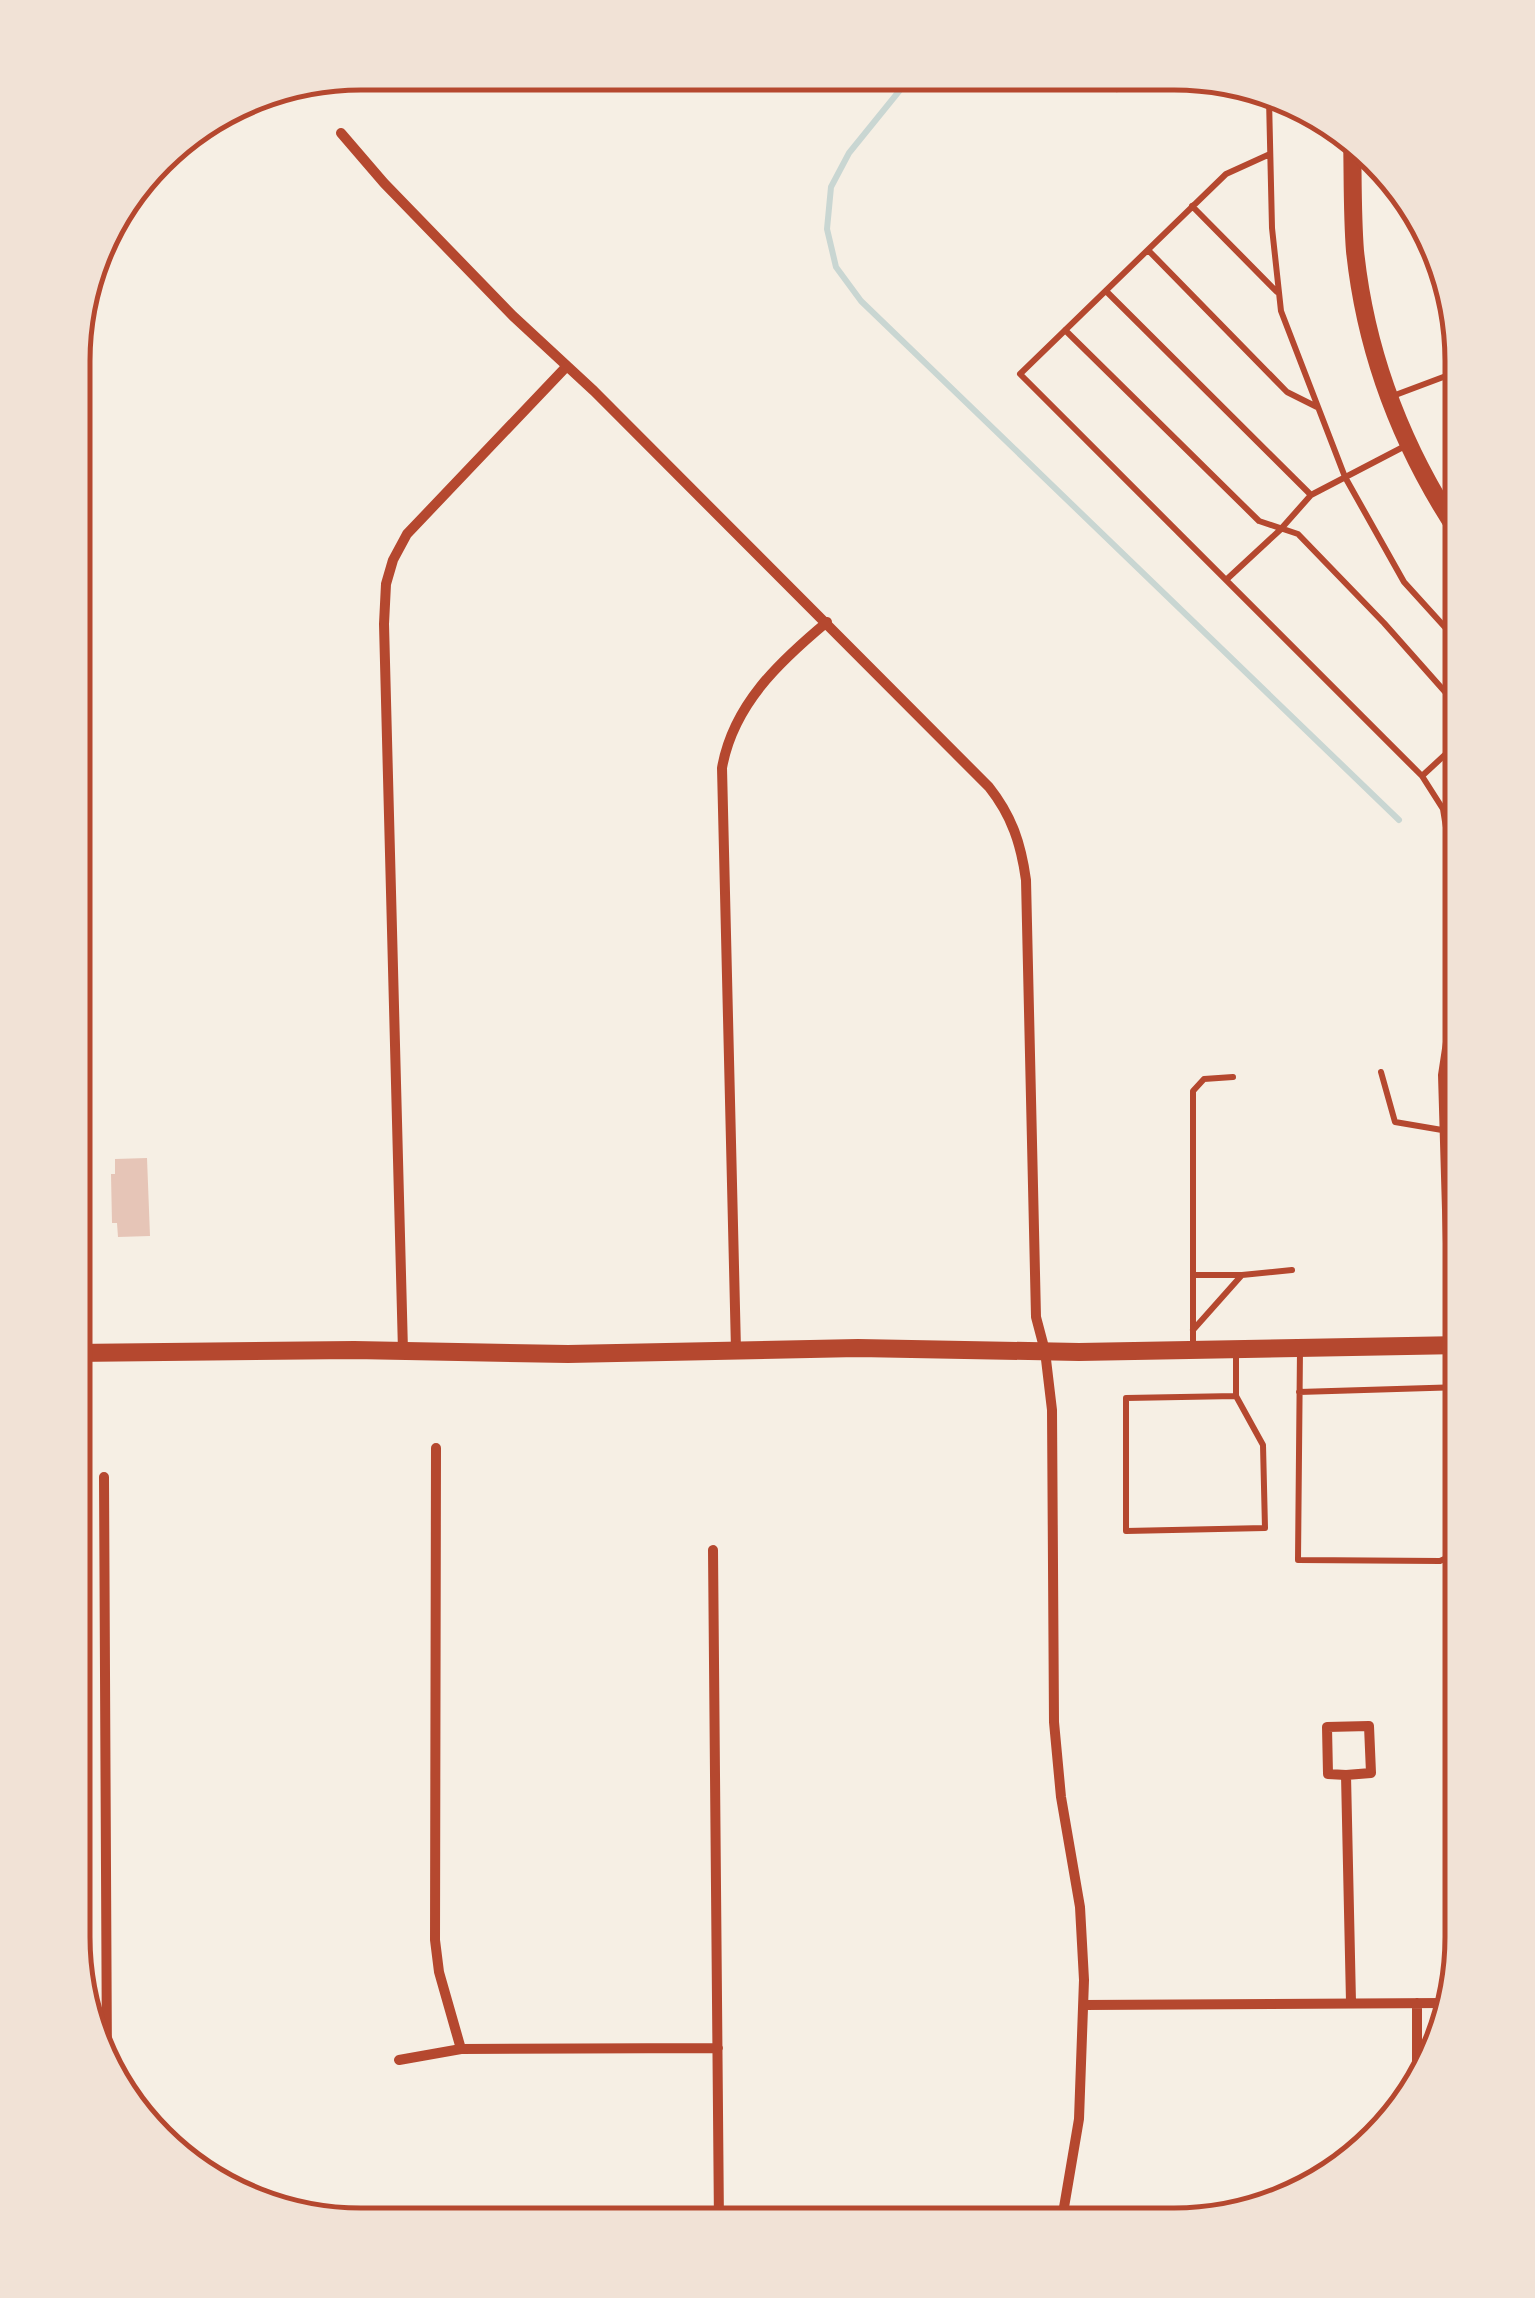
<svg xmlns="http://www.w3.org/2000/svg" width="1535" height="2298" font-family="'Fira Sans Condensed',sans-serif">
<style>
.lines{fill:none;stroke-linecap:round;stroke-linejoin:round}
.stream{stroke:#c9d6d2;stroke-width:6}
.building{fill:#e6c5b7}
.service{stroke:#b5482f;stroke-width:6}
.minor{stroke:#b5482f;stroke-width:10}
.secondary{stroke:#b5482f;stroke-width:18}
.rim{fill:none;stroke:#b5482f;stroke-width:5}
</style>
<rect width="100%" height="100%" fill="#f6efe4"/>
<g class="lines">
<path class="stream" d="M913,74L849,153L831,187L827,229L836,267L861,301L1399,820"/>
</g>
<path class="building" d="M147,1158L150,1236L118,1237L117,1223H112L111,1174H115V1159Z"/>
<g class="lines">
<path class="service" d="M1107,75L1117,89
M1269,99L1272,228L1281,311L1345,477L1404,582L1462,646
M1270,154L1226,174L1020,374L1422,776L1443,809L1462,926
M1192,206L1277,292
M1148,250L1287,392L1317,407
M1106,291L1311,495
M1065,330L1259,521L1298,534L1384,623L1462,711
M1390,397L1462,370
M1226,580L1280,530L1311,495L1407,445
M1422,776L1462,739
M1450,854L1462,851
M1381,1072L1395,1122L1442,1130
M1441,1075H1462
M1447,1267L1462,1266
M1193,1275H1242L1292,1270
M1193,1330L1241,1276
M1449,1344L1441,1075L1462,937
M1193,1349V1091L1204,1079L1233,1077
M1300,1349L1298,1560L1440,1561L1462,1551
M1236,1351V1396L1263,1445L1265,1528L1126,1531V1398L1236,1396
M1299,1392L1462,1387
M1452,1737L1457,1554
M1457,1970V1947H1462"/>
<path class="minor" d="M341,133L384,183L513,316L594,391L989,787C1012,816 1021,844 1026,880L1036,1317L1045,1351L1052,1410L1054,1722L1061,1797L1080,1907L1084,1980L1079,2119L1061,2225
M736,1350L722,768C733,705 779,662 827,622
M403,1351L384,624L386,584L393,560L407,534L566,367
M436,1448L435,1940L439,1972L461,2049
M104,1477L107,2064
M713,1550L719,2224
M1346,1775L1371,1773L1369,1726L1327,1727L1328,1774L1346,1775L1351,2002
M1417,2003V2076
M1084,2005L1444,2003
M399,2060L461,2049L718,2048"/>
<path class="secondary" d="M1352,135C1353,174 1352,213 1355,251C1366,355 1404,452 1462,538
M73,1353L354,1350L568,1354L858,1348L1079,1352L1462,1345"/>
</g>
<path d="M0 0H1535V2298H0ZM361 90H1174A271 271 0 0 1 1445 361V1937A271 271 0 0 1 1174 2208H361A271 271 0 0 1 90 1937V361A271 271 0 0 1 361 90Z" fill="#f1e2d6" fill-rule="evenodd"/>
<path class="rim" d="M361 90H1174A271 271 0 0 1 1445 361V1937A271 271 0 0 1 1174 2208H361A271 271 0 0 1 90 1937V361A271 271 0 0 1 361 90Z"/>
</svg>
